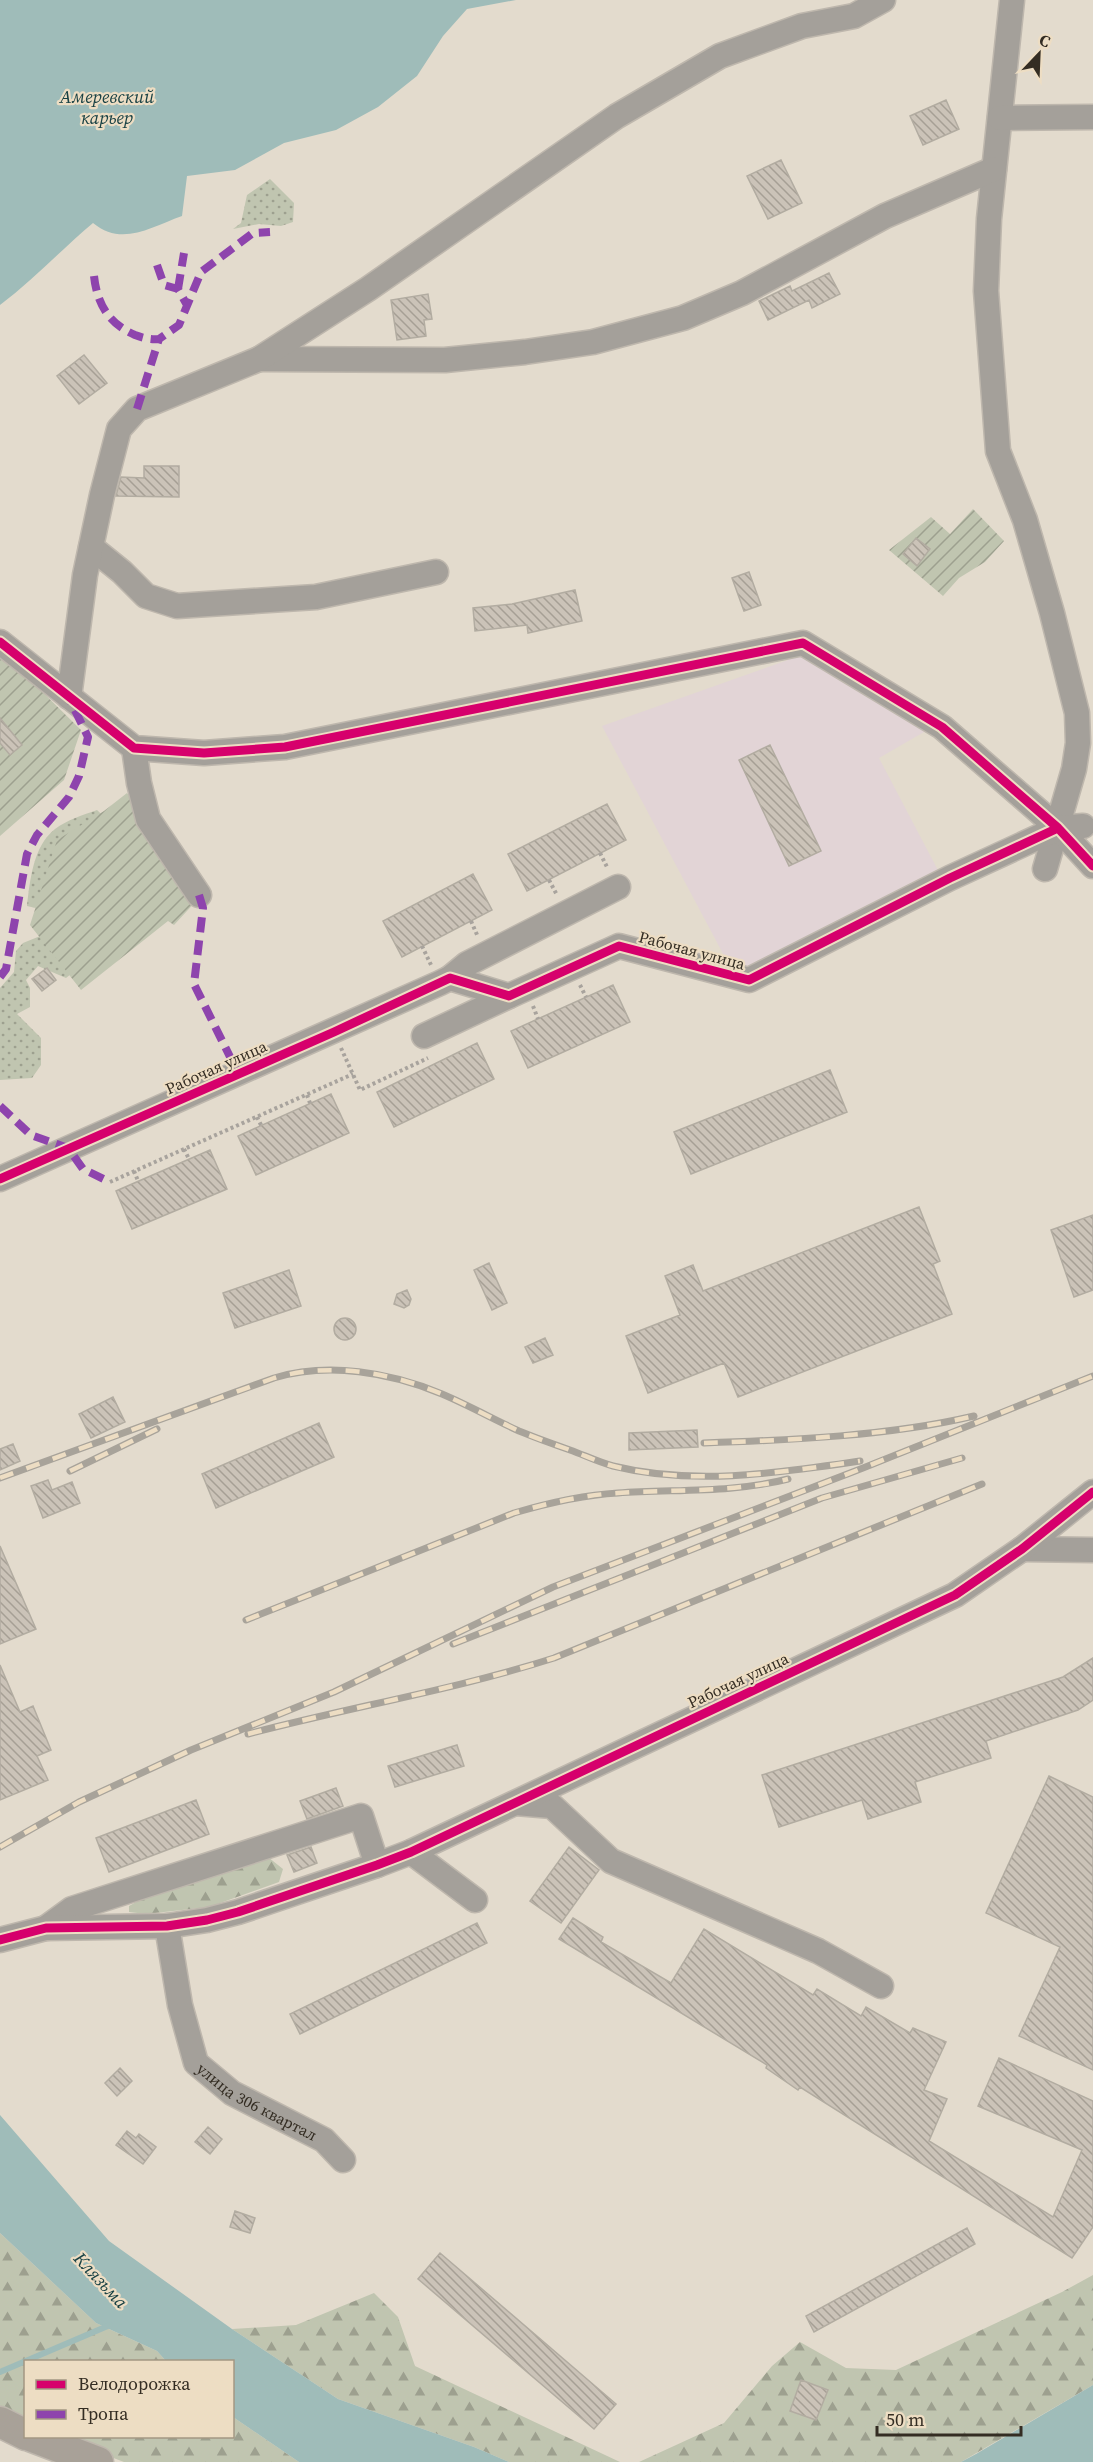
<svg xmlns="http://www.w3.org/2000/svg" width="1093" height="2462" font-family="'Source Serif 4',serif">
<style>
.commercial{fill:#e2d4d6}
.grass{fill:url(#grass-dots)}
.forest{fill:url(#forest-firs)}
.garden{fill:url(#garden-furrows)}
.water{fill:#9fbcb9}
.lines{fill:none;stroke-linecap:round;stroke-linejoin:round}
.stream{stroke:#9fbcb9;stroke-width:6}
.building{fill:url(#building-back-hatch);stroke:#b2aca1;stroke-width:1.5}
.minor-casing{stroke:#beb7ad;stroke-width:27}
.major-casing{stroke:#beb7ad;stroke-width:33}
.path{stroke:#a8a39d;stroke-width:4;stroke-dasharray:3 3;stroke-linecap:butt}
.minor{stroke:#a4a09a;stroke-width:24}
.major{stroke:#a8a198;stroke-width:30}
.rail-casing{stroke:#a8a39a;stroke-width:7}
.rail{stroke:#edddc3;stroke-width:4.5;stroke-dasharray:14;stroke-linecap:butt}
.quiet{stroke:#8e44ad;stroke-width:8;stroke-dasharray:15 8;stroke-linecap:butt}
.cycleway-casing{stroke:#edddc3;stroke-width:13}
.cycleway{stroke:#d6006c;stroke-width:9}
.labels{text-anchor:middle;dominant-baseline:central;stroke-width:4.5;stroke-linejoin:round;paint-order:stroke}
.street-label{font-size:16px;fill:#342d23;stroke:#edddc3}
.water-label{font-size:18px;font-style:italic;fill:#184144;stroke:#edddc3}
</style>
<defs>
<pattern id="grass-dots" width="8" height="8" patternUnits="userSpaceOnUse" patternTransform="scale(1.5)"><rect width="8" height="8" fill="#c0c5b0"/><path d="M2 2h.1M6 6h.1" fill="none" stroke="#9da08f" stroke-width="1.8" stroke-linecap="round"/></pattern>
<pattern id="forest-firs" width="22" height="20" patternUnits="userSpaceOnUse" patternTransform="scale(1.5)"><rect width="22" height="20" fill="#c0c5b0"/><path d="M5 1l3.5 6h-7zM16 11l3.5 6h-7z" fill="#9da08f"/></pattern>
<pattern id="garden-furrows" width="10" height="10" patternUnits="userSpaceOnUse" patternTransform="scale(1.5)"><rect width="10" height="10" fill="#c0c5b0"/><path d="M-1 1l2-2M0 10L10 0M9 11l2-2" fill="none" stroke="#9da08f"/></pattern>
<pattern id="building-back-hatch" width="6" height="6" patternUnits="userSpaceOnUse" patternTransform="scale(1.5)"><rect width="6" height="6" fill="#cbc3b8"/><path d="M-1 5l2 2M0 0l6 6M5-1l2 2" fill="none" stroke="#a69f95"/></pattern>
</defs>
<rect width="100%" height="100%" fill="#e3dbcd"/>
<path class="commercial" d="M802,655L931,728L879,758L941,876L756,966L729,965L602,726Z"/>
<path class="grass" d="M270,179L294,203L293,222L281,226L259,224L233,229L241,223L247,195Z
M97,810L121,833L44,910L27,906C30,881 33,846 55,829C67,820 83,815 97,810Z
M55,930L76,970L66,978L38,966L26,980L30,988V1007L17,1014L41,1038V1065L32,1078L0,1080V988L14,972L16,951L23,943Z"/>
<path class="forest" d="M268,1857L283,1869L279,1882L209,1907L146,1914L129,1912V1906L145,1897Z
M0,2233L96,2323L157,2351L166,2361L26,2362L25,2424L0,2412Z
M1093,2275V2385L961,2462H639L724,2423L772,2366L800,2342L846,2368L896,2370L1062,2292Z
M374,2293L398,2317L415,2366L620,2462H509L474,2447L338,2399L232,2329L296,2325Z
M233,2417L299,2462H124L58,2437L232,2436Z"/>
<path class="garden" d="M973,509L1004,541L985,562L959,578L943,596L889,550L931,517L950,534Z
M0,650L81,730L64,780L0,836Z
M127,793L199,898L174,925L168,921L81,990L30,925L57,840L104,811Z"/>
<path class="water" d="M0,0H516L467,9L443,36L417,76L378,107L336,130L284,143L235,170L187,176L182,216C151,227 122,247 93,223C61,250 33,280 0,305Z
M0,2115L109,2241L232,2329L338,2399L474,2447L509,2462H299L233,2417L232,2362L166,2361L157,2351L96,2323L0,2233Z
M1093,2385V2462H961L976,2454Z"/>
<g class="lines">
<path class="stream" d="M0,2372L110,2325"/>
</g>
<path class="building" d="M946,100L959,129L923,145L910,116Z
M781,160L802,203L768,219L747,176Z
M829,273L840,294L812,308L809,300L768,320L759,301L790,286L792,291Z
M428,294L432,319L424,320L426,336L397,340L391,300Z
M84,355L107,383L79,404L57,376Z
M144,466H179V497L116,496L121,477L144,478Z
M916,538L930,549L917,566L903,554Z
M749,572L761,605L744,611L732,578Z
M575,590L582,621L528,633L527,625L475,631L473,608L512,604Z
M0,718L22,745L10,755L0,743Z
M770,745L821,851L789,866L739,760Z
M607,804L626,840L527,891L508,854Z
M473,874L492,910L402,957L383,921Z
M47,968L56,980L42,991L32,979Z
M613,985L630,1022L528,1068L511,1031Z
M477,1043L494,1079L394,1127L377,1092Z
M830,1070L847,1112L691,1174L674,1132Z
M331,1094L349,1133L256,1175L238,1136Z
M210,1150L227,1189L132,1229L116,1191Z
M919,1207L940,1261L933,1264L952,1314L738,1397L724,1363L648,1393L626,1336L680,1315L665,1276L693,1265L703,1291Z
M1093,1215V1290L1074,1297L1051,1230Z
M489,1263L507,1303L492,1310L474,1270Z
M289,1270L301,1306L235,1328L223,1293Z
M407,1290L411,1299L409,1305L404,1308L394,1304L397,1294Z
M334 1329a11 11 0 1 1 22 0a11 11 0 1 1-22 0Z
M545,1338L553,1355L533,1363L525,1347Z
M113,1397L125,1422L91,1438L79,1414Z
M319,1423L334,1457L216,1508L202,1474Z
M697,1430L698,1447L629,1450V1433Z
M13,1444L20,1461L0,1470V1449Z
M48,1480L52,1490L72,1482L80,1503L43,1518L31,1486Z
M0,1546L36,1629L0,1644Z
M1093,1658V1700L1078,1710L986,1741L991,1758L915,1782L921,1802L868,1819L862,1800L779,1827L762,1775L1063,1677Z
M0,1665L20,1712L33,1706L51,1750L37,1756L48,1780L0,1800Z
M457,1745L464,1766L395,1787L388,1766Z
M1049,1776L1093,1797V2070L1019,2036L1060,1947L986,1913Z
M336,1788L343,1806L307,1819L300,1801Z
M196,1800L209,1834L109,1872L96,1838Z
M311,1847L317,1863L294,1872L287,1855Z
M569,1847L599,1870L561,1923L530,1901Z
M573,1918L603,1937L601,1942L671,1983L704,1929L813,1995L817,1989L861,2016L866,2007L910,2033L913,2028L946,2042L924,2090L947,2099L929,2141L1053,2217L1082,2150L978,2106L999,2058L1093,2101V2227L1072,2258L800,2087L798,2090L766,2068L767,2065L559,1939Z
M477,1923L487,1943L300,2034L290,2014Z
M120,2068L132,2081L117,2096L105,2083Z
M208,2127L222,2139L210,2154L195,2142Z
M127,2131L136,2138L139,2134L156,2147L143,2164L116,2145Z
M235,2211L255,2218L250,2233L230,2227Z
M967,2228L975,2244L814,2332L806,2316Z
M440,2253L616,2404L594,2429L418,2279Z
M801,2380L828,2390L816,2420L790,2411Z"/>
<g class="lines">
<g class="minor-casing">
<g id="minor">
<path d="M1012,0L989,219L986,291L998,451L1025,520L1052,613L1077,713L1078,743L1074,769L1045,869"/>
<path d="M1000,118L1093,117"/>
<path d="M259,359L445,360L525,352L593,342L683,318L742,293L885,216L994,169"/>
<path d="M91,547L122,572L146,596L177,606L316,597L436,572"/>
<path d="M0,642L134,748L204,753L285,747L803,643L942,727L1058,828L1093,866"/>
<path d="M69,697L85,575L102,495L119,429L137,409L259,359L368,289L617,116L720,56L802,26L854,16L883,0"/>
<path d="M134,748L139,783L148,819L199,895"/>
<path d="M450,978L509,996L619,946L749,980L950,878L1058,828L1083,826"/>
<path d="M424,1036L509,996"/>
<path d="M0,1179L440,983L450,978L467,964L618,887"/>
<path d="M1022,1549L1093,1550"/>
<path d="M516,1803L552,1806L611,1861L818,1951L881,1986"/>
<path d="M411,1852L475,1900"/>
<path id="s1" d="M167,1926L180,2005L196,2063L232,2093L324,2140L343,2160"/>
<path d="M46,1928L72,1909L361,1816L377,1865"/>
<path d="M0,1940L46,1928L167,1926L207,1920L238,1912L377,1865L411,1852L955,1595L1022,1549L1093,1492"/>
</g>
</g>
<g class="major-casing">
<path id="major" d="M0,2422L26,2435
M30,2436L98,2462"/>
</g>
<path class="path" d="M600,853L608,869
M549,880L557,895
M471,921L478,937
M422,946L431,965
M580,985L586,997
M533,1006L538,1019
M341,1048L360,1090L428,1058
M307,1095L310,1103
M257,1117L261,1125
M184,1149L189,1159
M134,1171L138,1181
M110,1182L353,1074"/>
<use href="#minor" class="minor"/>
<use href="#major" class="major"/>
<g class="rail-casing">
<path id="rail" d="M704,1443C792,1440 889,1436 974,1416
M70,1471L157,1429
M0,1478L274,1378C328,1362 390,1372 442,1394C468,1405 493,1419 519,1431C536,1438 553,1444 570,1450C584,1455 598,1462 613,1466C695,1486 777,1473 860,1461
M246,1620L514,1513C548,1503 583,1495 618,1493C675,1489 733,1493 788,1479
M453,1644L822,1498L962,1458
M248,1734C350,1707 454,1690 554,1658L982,1484
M0,1847L79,1802L191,1750L334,1692L553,1587L863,1468L1093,1376"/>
</g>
<use href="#rail" class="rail"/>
<path class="quiet" d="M157,265L164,285L178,289L187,305
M94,276C97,304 109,324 135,335C143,338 151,340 159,339L179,325L201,272L253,233L270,232
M178,289L184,253
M137,409L159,339
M199,895L203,908L194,984L238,1073
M0,977L6,969L27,854L37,835L69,797L79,776L88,737L71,702
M0,1106L31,1135L68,1148L83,1169L110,1182"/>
<g class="cycleway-casing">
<path id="cycleway" d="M0,642L134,748L204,753L285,747L803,643L942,727L1058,828L1093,866
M0,1179L334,1032L450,978L509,996L619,946L749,980L950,878L1058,828
M0,1940L46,1928L167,1926L207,1920L238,1912L377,1865L411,1852L955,1595L1022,1549L1093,1492"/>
</g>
<use href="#cycleway" class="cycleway"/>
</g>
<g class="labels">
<g class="street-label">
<text transform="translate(692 950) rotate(15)">Рабочая улица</text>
<text transform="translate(216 1067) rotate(-24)">Рабочая улица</text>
<text transform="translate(738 1680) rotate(-25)">Рабочая улица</text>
<text stroke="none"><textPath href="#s1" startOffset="213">улица 306 квартал</textPath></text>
</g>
<g class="water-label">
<text x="107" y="96">Амеревский<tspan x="107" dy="21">карьер</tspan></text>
<text transform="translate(101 2280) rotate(47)">Клязьма</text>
</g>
</g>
<rect x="24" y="2360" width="210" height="78" fill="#edddc3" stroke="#a39783" stroke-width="1.5"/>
<rect x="36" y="2380" width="30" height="9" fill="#d6006c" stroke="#a39783" stroke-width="1.5"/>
<text x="78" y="2390" font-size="18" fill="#342d23">Велодорожка</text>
<rect x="36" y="2410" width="30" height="9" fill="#8e44ad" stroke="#a39783" stroke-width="1.5"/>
<text x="78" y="2420" font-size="18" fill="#342d23">Тропа</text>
<g transform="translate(1039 54) rotate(23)" stroke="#edddc3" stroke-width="4.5" paint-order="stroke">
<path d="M0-4.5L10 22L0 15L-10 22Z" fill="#342d23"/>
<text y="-9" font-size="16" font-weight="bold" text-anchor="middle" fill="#342d23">С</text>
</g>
<path d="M877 2426v9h144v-9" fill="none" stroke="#342d23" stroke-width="3"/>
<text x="886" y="2426" font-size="18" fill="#342d23" stroke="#edddc3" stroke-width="4.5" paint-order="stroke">50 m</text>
</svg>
